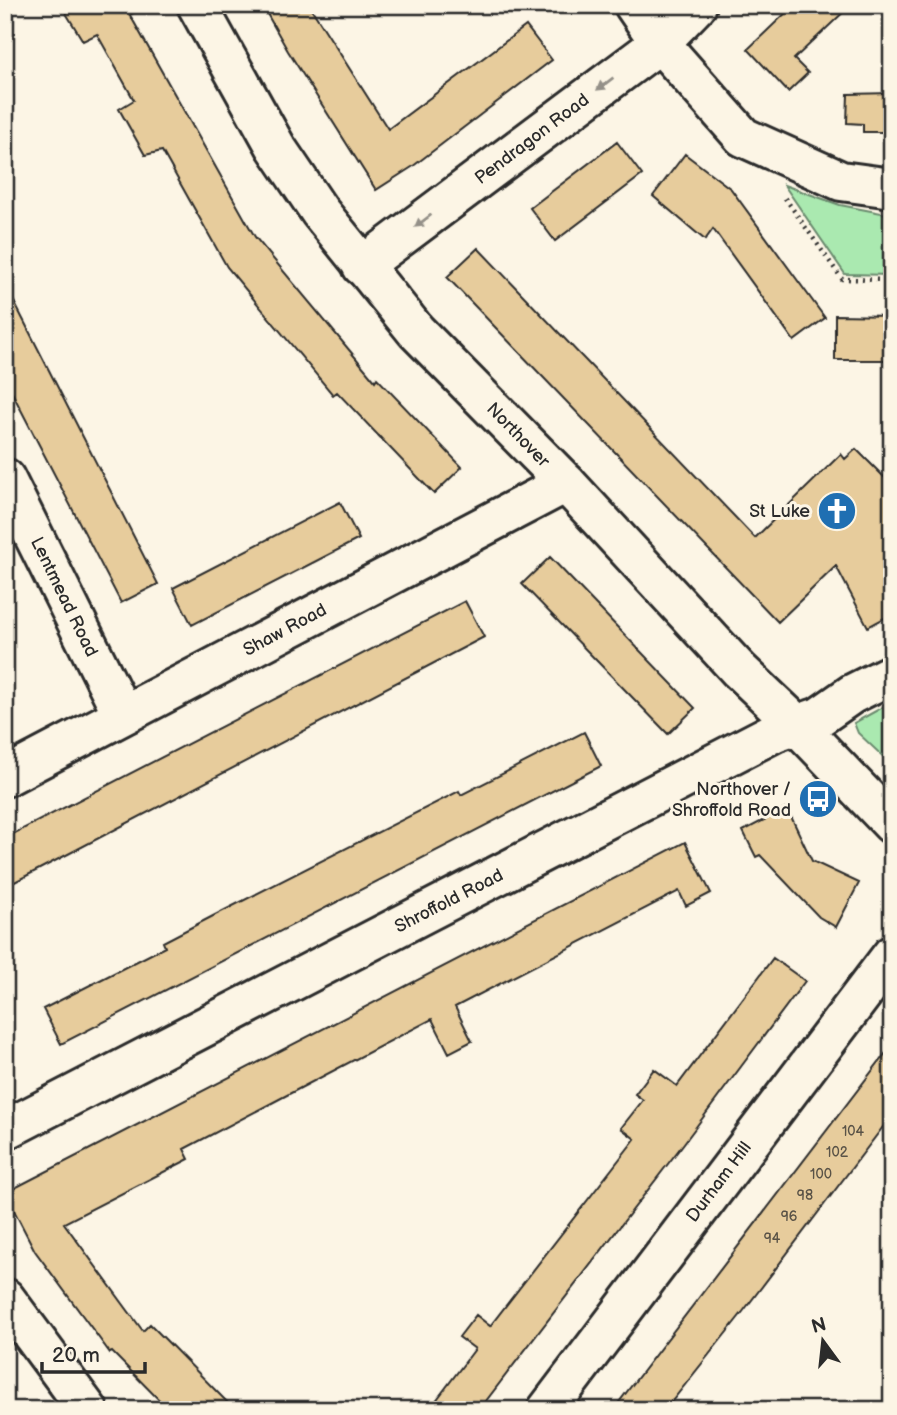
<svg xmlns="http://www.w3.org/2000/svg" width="897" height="1415" font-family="'Balsamiq Sans',sans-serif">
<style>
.green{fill:#aae9b0;stroke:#6a8a6e;stroke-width:2}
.building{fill:#e7cc9c;stroke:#2b2b2b;stroke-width:2}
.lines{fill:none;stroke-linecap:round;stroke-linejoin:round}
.minor-casing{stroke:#2b2b2b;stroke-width:44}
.tertiary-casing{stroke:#2b2b2b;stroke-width:44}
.path{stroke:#2b2b2b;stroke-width:4.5;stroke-dasharray:2 5;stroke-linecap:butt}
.minor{stroke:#fcf5e5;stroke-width:38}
.tertiary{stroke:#fcf5e5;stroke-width:38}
.oneway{fill:#949088}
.labels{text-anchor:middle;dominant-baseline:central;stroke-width:6;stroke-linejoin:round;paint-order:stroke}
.number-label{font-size:14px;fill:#5a5347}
.street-label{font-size:18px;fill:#2b2b2b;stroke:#fcf5e5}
.poi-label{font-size:18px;fill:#2b2b2b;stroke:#fcf5e5;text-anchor:end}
</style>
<rect width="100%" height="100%" fill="#fcf5e5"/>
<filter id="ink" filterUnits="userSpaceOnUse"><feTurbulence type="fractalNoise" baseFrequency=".0143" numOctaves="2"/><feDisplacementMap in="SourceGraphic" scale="14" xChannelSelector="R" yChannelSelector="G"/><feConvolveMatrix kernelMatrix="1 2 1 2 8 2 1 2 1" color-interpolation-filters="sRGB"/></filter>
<g filter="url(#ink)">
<path class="green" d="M784,185L840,205L892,215V275L845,274Z
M892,702V765L858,733L854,723Z"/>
<path class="building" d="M61,5H147L130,15L255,237L375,381L377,378L462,467L434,494L337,392L333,395L227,267L162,151L145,155L119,109L134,100L97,34L83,41Z
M262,5H309L388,129L526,26L552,60L412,167L376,190L288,51Z
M794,5H851L794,59L808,73L788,92L748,49Z
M892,93V132H863V124L847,123L848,94Z
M617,142L642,175L555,241L530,208Z
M685,154L731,189L825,318L794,341L713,229L705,240L653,196Z
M478,248L755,538L841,454L845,459L856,449L892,485V614L868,627L836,566L778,622L447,277Z
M5,284L158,584L121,603L5,379Z
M835,315L892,316V360H835Z
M340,502L359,539L192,625L173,588Z
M550,557L695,708L668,734L522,584Z
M465,601L484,637L5,887V838Z
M584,732L601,766L61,1044L43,1009L165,947L163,942L215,915L459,791L461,795Z
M787,808L812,861L859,883L836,927L819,917L760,855L756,857L743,831Z
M685,842L711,893L686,906L679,891L455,1007L472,1041L449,1053L432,1019L184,1149L189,1159L64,1223L143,1331L150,1324L235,1410H169L112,1352L110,1353L35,1251L5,1193Z
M773,958L805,981L684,1143L479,1410H429L475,1349L459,1337L476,1315L490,1326L635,1139L621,1128L643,1100L635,1094L654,1069L677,1086Z
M892,1045V1115L742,1313L665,1410H613Z"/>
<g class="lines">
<g class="minor-casing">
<path id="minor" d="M634,5L660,43L743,137L841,181L892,188
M362,266L660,43L697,5
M5,478L123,715
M5,777L566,483
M5,1130L775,732L819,717L852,694L892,674
M5,1298L88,1410
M547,1410L892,955"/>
</g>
<g class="tertiary-casing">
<path id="tertiary" d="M197,5L276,147L320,212L416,331L566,483L739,670L797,725L892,824"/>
</g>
<path class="path" d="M785,198L842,279L892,280"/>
<use href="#minor" class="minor"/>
<use href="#tertiary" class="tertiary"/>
</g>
<defs><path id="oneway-solid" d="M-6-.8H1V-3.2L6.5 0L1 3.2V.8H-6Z" transform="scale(1.75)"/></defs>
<g class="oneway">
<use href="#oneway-solid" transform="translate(605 84) rotate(143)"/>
<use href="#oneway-solid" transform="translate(423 221) rotate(143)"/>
</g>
</g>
<defs>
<g id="church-disc" transform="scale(2.0125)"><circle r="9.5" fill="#1f6fb2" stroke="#fcf5e5"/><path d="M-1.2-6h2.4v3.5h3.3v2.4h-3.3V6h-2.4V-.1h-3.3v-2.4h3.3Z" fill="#fff"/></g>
<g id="bus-disc" transform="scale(2.0125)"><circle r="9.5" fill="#1f6fb2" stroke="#fcf5e5"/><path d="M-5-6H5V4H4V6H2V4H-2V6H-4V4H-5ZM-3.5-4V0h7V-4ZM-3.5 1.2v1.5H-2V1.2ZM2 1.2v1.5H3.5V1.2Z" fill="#fff"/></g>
</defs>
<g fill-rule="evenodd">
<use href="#church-disc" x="837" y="511"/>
<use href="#bus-disc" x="818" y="799"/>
</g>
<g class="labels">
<g class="number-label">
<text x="853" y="1131">104</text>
<text x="837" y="1152">102</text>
<text x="821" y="1174">100</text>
<text x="805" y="1195">98</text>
<text x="789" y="1216">96</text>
<text x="772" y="1238">94</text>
</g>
<g class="street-label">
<text transform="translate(532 139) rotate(-37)">Pendragon Road</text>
<text transform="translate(518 435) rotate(46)">Northover</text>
<text transform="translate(64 597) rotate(64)">Lentmead Road</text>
<text transform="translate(285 630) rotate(-28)">Shaw Road</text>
<text transform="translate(449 901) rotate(-27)">Shroffold Road</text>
<text transform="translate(719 1182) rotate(-53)">Durham Hill</text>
</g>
<g class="poi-label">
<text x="810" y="511">St Luke</text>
<text x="791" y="789">Northover /<tspan x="791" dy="21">Shroffold Road</tspan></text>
</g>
</g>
<rect width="897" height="1415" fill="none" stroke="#fcf5e5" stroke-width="28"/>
<rect x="14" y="14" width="869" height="1387" fill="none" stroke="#2b2b2b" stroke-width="2.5" filter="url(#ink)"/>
<g transform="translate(823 1341) rotate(345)" stroke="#fcf5e5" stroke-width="5" paint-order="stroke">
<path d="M0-5L12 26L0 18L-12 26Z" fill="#2b2b2b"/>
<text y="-10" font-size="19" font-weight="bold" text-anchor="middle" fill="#2b2b2b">N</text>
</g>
<path d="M42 1362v10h103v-10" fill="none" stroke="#2b2b2b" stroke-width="3.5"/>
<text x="52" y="1362" font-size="21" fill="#2b2b2b" stroke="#fcf5e5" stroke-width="5" paint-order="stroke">20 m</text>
</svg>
